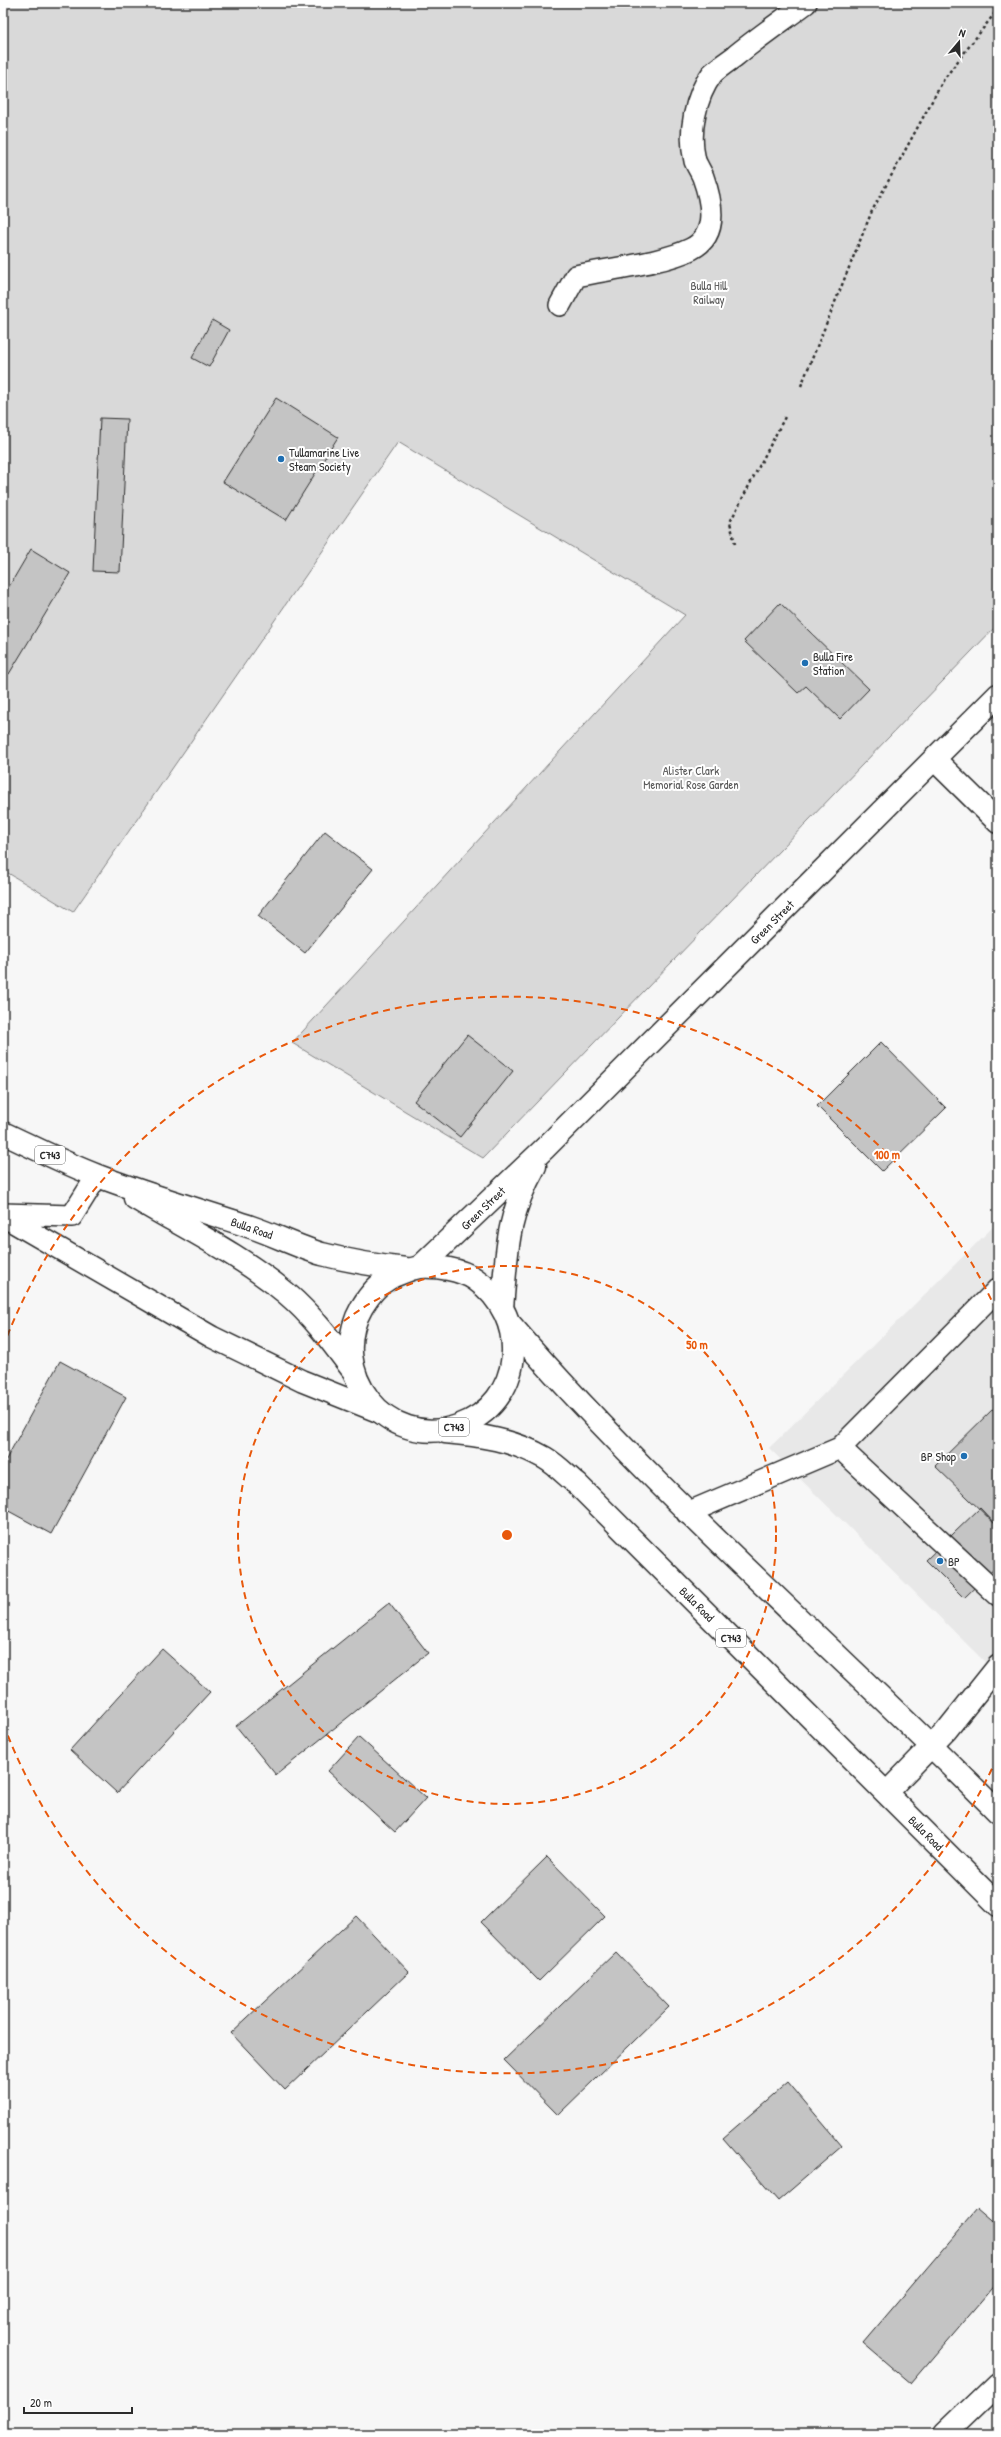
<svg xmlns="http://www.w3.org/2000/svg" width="1001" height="2437" font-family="'Patrick Hand',sans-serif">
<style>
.built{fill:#e8e8e8}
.green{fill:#d9d9d9;stroke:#828282}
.building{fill:#c4c4c4;stroke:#2b2b2b}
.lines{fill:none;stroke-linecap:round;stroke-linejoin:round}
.lane-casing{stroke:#2b2b2b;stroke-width:24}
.street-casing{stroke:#2b2b2b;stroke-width:25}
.primary-casing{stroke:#2b2b2b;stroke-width:25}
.path{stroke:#2b2b2b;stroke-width:2.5;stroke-dasharray:3 3;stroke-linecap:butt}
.lane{stroke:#fff;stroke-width:21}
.street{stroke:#fff;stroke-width:22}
.primary{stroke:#fff;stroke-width:22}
.ring{fill:none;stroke:#e8590c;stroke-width:2;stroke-dasharray:7 5}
.poi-dot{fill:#1f6fb2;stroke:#fff;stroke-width:1.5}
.labels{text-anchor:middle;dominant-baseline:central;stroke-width:4;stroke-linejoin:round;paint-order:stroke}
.shield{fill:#fff;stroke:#6b6b6b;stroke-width:1}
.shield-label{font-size:11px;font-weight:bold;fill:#2b2b2b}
.park-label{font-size:12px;fill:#565656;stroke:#fff}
.poi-label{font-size:12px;fill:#2b2b2b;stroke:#fff;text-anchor:start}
.street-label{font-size:12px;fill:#2b2b2b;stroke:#fff}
.centre{fill:#e8590c;stroke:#fff;stroke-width:2}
.ring-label{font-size:12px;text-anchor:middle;font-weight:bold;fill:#e8590c;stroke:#fff;stroke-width:4;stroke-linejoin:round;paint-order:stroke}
</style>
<rect width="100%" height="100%" fill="#f7f7f7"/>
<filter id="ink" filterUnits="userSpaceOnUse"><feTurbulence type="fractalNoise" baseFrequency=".025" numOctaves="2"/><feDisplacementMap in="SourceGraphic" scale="8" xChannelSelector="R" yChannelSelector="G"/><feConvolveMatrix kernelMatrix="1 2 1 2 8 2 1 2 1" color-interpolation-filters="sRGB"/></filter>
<g filter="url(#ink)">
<path class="built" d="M998,1222V1673L997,1674L769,1448Z"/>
<path class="green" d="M3,3H998V624L483,1158L292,1043L685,615L398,442L73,912L3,870Z"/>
<path class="building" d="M212,320L229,330L209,367L192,358Z
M276,398L338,437L286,520L223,482Z
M100,418L127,419L120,572L93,571Z
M31,549L70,573L9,674L3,671V588L7,590Z
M780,603L869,689L840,719L806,686L798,693L744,641Z
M325,831L373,869L305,953L258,916Z
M467,1035L513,1071L460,1137L414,1101Z
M881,1042L946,1108L882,1171L817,1106Z
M60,1361L126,1397L51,1534L3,1508V1465Z
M998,1404V1527L935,1466Z
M980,1508L998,1527V1565L964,1598L926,1560Z
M389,1603L428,1653L276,1775L236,1726Z
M162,1649L210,1692L117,1793L70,1750Z
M359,1737L426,1798L395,1832L328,1771Z
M547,1857L605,1916L539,1981L481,1922Z
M356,1916L409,1972L285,2090L231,2033Z
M616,1952L669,2007L558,2115L504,2060Z
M788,2082L842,2146L778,2201L723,2138Z
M977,2209L998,2227V2282L911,2384L863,2343Z"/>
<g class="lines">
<g class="lane-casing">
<path id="lane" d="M560,305L576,276C608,269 663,263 691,249C719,235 712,202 703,177C701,172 697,166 695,161C688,133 695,97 712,74C718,68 727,62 734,57C757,38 782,21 806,3
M3,1214L72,1216L97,1176
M3,1216L212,1337L302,1381L382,1413
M840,1448L998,1289
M687,1513L840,1448L998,1595
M886,1793L946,1731L998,1666"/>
</g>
<g class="street-casing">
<path id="street" d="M935,760L998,822
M420,1267L545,1148L998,695
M502,1308C507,1252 506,1217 535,1166
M945,2434L998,2383"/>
</g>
<g class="primary-casing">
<path id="primary" d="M3,1133C35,1148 66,1164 98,1176C148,1195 200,1210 251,1227C275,1235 298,1247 322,1254C349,1261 378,1266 406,1269C411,1270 415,1268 420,1267C437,1266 460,1269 475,1279C531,1317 525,1403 458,1426C386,1451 325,1371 362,1307C368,1297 377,1285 388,1279C394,1275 402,1273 409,1270
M135,1198C185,1228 241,1255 286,1293C312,1315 332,1342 352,1369
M510,1324C660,1498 836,1648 998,1812
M445,1432C480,1435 514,1440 545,1458C557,1465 567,1476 578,1485L998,1905"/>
</g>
<path class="path" d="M801,386L872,211L944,79L998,9
M735,544L730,522L786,415"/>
<use href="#lane" class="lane"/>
<use href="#street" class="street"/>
<use href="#primary" class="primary"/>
</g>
</g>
<g class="ring">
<circle cx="507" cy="1535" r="269"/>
<path d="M997 1758A538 538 0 0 1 3 1723M3 1347A538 538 0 0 1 997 1312"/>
</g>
<g class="poi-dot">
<circle cx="281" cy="459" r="4"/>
<circle cx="805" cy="663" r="4"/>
<circle cx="964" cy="1456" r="4"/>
<circle cx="940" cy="1561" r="4"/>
</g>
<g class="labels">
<g class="shield">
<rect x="35" y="1146" width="30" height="18" rx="3"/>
<rect x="439" y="1418" width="30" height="18" rx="3"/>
<rect x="716" y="1629" width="30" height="18" rx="3"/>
</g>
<g class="shield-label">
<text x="50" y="1155">C743</text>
<text x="454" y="1427">C743</text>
<text x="731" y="1638">C743</text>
</g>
<g class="park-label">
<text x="709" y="285">Bulla Hill<tspan x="709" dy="14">Railway</tspan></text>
<text x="691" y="770">Alister Clark<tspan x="691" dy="14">Memorial Rose Garden</tspan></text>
</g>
<g class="poi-label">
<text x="289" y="452">Tullamarine Live<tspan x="289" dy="14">Steam Society</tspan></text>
<text x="813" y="656">Bulla Fire<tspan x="813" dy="14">Station</tspan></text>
<text x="956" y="1456" text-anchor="end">BP Shop</text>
<text x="948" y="1561">BP</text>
</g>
<g class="street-label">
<text transform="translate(772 922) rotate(-45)">Green Street</text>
<text transform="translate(483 1208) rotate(-44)">Green Street</text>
<text transform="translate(252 1228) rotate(19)">Bulla Road</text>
<text transform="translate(697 1604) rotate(45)">Bulla Road</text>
<text transform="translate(926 1833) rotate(45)">Bulla Road</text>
</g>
</g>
<circle cx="507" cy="1535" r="6" class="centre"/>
<g class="ring-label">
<text x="887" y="1159">100 m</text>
<text x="697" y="1349">50 m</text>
</g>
<rect width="1001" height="2437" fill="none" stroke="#fff" stroke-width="16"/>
<rect x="8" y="8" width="985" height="2421" fill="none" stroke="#2b2b2b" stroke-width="1.5" filter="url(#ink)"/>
<g transform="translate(959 42) rotate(19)" stroke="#ffffff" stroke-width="3" paint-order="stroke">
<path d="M0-3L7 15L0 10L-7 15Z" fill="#2b2b2b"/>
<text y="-6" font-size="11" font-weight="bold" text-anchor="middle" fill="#2b2b2b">N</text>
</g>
<path d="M24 2407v6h108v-6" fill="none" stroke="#2b2b2b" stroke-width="2"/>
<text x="30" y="2407" font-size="12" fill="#2b2b2b" stroke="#ffffff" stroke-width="3" paint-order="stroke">20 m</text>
</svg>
